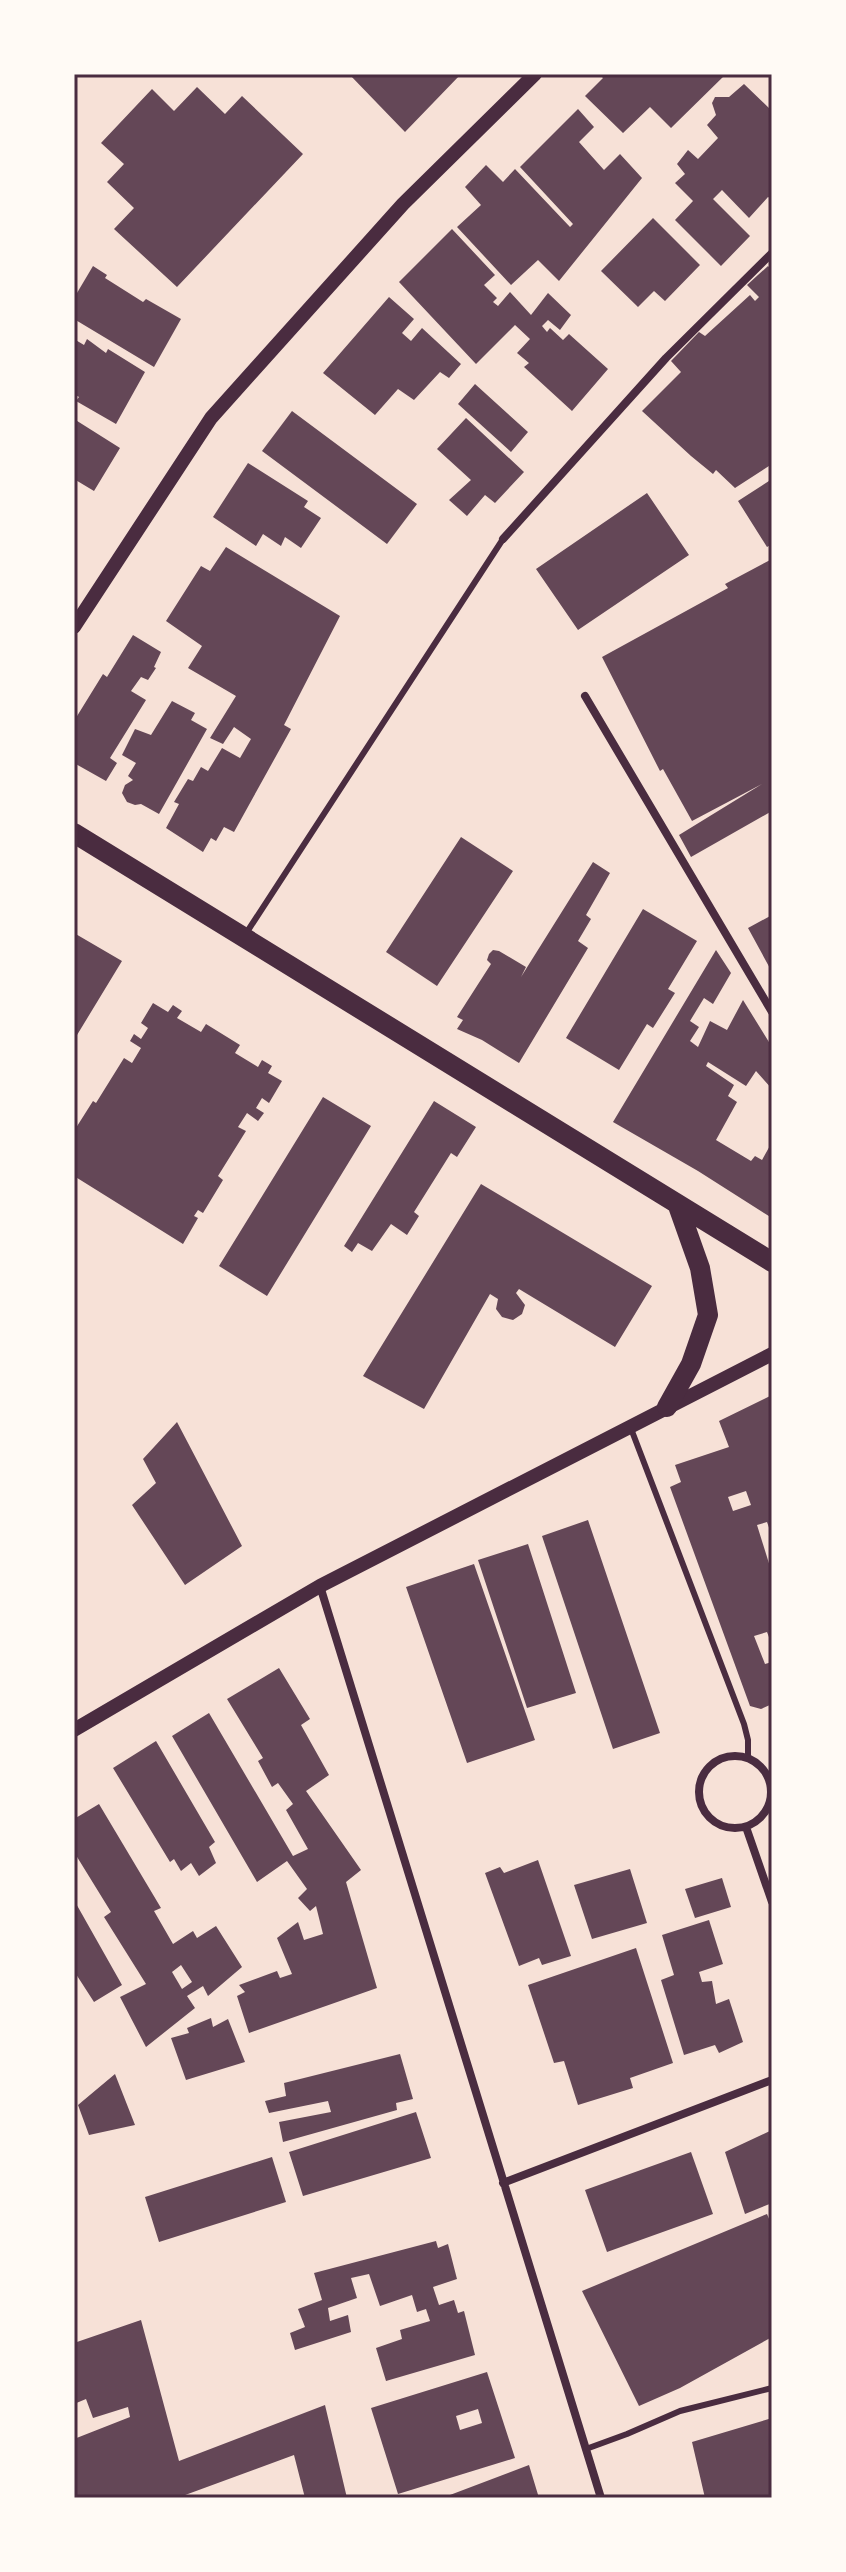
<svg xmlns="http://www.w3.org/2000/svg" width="846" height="2572" font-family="Signika,sans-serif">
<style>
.building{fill:#644757;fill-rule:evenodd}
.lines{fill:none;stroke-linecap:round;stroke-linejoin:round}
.service{stroke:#4a2c40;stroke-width:6}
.minor{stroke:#4a2c40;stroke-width:8}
.tertiary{stroke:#4a2c40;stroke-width:14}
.primary{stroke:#4a2c40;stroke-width:20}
.neatline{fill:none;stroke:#4a2c40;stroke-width:3}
</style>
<rect width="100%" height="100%" fill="#f7e1d7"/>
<path class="building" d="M349,74H461L405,132Z
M599,74H726L671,128L650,107L623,133L585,96L603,78Z
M744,84L772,111V199L768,197L749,218L722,190L713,199L750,236L721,266L675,220L693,201L675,183L685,174L677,164L688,150L698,159L718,138L707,125L716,115L712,103L715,97H729Z
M197,87L225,114L242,96L303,154L177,287L114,229L134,208L107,182L124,164L101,143L152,89L174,111Z
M578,109L594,127L579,142L604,170L620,154L642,178L559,281L538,260L511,285L457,227L481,205L465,187L486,165L503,182L515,169L570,227L573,224L520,167Z
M653,218L700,265L665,301L654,291L638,307L601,271Z
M452,229L495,275L484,285L497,298L493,302L498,306L510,292L531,315L548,293L571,315L560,330L548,320L542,326L547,332L550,328L563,340L569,334L608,369L572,411L524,367L529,363L517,353L530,339L515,325L476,364L399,282Z
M93,266L107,275L105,278L143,302L146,299L181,319L154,367L74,319V298Z
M768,266L772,271V464L735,488L716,470L713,474L691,456L642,411L681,372L671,361L699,332L705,336L750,295L755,301L759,297L747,285Z
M389,297L414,319L402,333L411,341L422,328L461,364L449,378L440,372L414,400L398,389L375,415L323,373Z
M74,339L84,345L87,339L106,353L108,349L145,372L116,424L76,401L79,397L74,394Z
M475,384L528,432L511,452L458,404Z
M292,411L417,504L387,544L262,451Z
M466,418L524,472L495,503L485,495L467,516L449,500L471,480L437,449Z
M74,419L120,448L94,491L74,479Z
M248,463L308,501L304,507L321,518L301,548L285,537L281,546L263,534L256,546L213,517Z
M772,479V544L767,547L738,501Z
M647,493L689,555L578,630L536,569Z
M226,547L340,616L284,725L291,729L234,832L224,827L216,841L211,838L203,852L166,828L179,804L174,802L188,779L193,781L201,767L208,771L222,748L240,758L251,739L234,727L223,744L210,738L236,696L188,668L202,646L166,621L201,566L210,571Z
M772,559V778L770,779L772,782V811L691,857L679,835L762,784L692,821L663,769L660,771L602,657L728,588L725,584Z
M133,635L161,652L154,667L156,668L148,680L141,677L131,691L146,700L110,758L117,763L106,781L74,763V721L103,674L107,677Z
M172,701L195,713L191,720L207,729L159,814L141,804L135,805L127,802L122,793L125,785L133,780L128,776L136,763L122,755L135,729L151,735Z
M461,837L513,871L437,986L386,952Z
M593,862L610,873L586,915L591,919L578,941L588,948L519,1063L482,1040L457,1029L463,1020L457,1017L491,964L487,960L489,954L493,950L499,951L526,967L521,977Z
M643,909L697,941L668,989L675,993L653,1028L647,1024L619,1070L566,1038Z
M772,915V972L748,928Z
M74,933L122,961L74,1040Z
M716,950L731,973L713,1004L704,998L690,1021L699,1027L690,1041L698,1047L710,1021L727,1030L743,1000L772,1047V1089L756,1071L746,1086L708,1062L706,1066L734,1085L728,1096L737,1102L716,1140L751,1161L755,1156L762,1160L772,1142V1218L698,1171L613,1122Z
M153,1003L168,1012L173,1005L182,1011L177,1018L201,1032L206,1024L240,1045L235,1053L258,1067L262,1060L272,1066L268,1073L282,1081L269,1103L262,1098L256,1108L264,1113L258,1121L247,1113L238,1127L246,1131L218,1176L223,1180L203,1213L198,1210L194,1216L198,1218L183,1244L74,1176V1139L76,1135L74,1131L93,1101L96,1103L124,1058L132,1063L141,1048L130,1041L134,1034L141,1039L148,1028L141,1023Z
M323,1097L371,1126L267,1296L219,1266Z
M434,1101L476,1127L457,1157L451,1153L414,1212L419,1216L407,1235L391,1224L372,1251L358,1243L352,1252L344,1246Z
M481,1184L652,1286L615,1347L519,1289L516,1293L525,1305L522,1314L513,1320L502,1317L496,1309L498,1299L490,1294L424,1409L363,1376Z
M772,1395V1536L767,1522L757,1525L772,1573V1645L767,1632L754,1636L765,1664L772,1662V1704L761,1709L750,1706L670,1487L681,1482L675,1465L729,1447L719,1421ZM746,1491L751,1505L733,1511L728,1497Z
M177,1422L242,1546L185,1585L132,1505L156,1483L143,1459Z
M588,1520L660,1733L613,1749L542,1536Z
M528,1544L576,1693L527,1708L478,1560Z
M474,1564L535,1740L467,1763L406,1587Z
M279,1668L310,1719L301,1725L329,1775L306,1791L361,1870L346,1882L377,1988L249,2033L237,1996L245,1992L239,1985L277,1971L280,1978L292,1974L277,1938L298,1922L304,1940L323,1934L316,1906L310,1911L298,1898L307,1889L287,1861L257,1882L172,1736L209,1713L293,1856L308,1849L286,1810L293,1804L278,1783L272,1787L258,1761L263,1758L227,1699Z
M156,1741L215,1842L209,1847L216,1863L199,1876L191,1863L181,1871L174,1859L170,1862L113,1768Z
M99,1804L161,1908L154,1911L173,1944L193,1931L197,1938L216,1926L242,1967L208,1996L203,1986L187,1996L195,2008L146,2047L120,1997L146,1984L104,1917L111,1912L74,1852V1819ZM181,1965L192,1982L182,1989L172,1972Z
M538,1860L571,1956L542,1965L539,1958L519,1966L485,1873L500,1867L504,1873Z
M630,1869L647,1923L592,1939L574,1885Z
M722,1878L731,1907L695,1918L685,1889Z
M74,1900L122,1985L94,2002L74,1971Z
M709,1920L723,1964L699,1972L702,1982L712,1981L716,2004L729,1999L743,2042L719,2053L715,2045L684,2055L661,1980L674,1975L662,1935Z
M636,1948L673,2063L630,2078L633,2088L578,2105L564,2061L554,2063L528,1985Z
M211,2018L213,2027L228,2019L245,2062L186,2080L171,2038L189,2033L187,2028Z
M400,2054L413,2099L396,2103L397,2110L283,2142L279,2122L331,2112L328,2101L269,2113L265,2101L286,2096L284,2083Z
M115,2074L135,2125L89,2135L78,2105Z
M416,2112L431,2158L303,2196L289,2152Z
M772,2130V2203L745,2214L725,2152Z
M691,2152L713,2214L607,2252L585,2190Z
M272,2157L286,2202L159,2242L145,2197Z
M767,2214L772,2226V2337L680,2388L639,2406L582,2291Z
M436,2241L438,2248L448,2244L457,2279L433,2287L439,2305L454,2300L458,2313L464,2311L475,2355L386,2381L376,2348L402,2339L400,2330L430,2321L426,2309L417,2312L412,2295L380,2306L369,2274L351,2278L357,2298L328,2308L330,2321L348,2315L351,2332L295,2350L290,2333L305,2327L298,2309L322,2300L314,2273Z
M141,2320L179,2461L325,2405L347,2498H305L294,2455L177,2498H74V2439L130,2417L128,2407L93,2418L86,2399L74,2404V2343Z
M487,2372L515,2458L398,2494L371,2408ZM478,2409L482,2423L460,2430L456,2416Z
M772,2418V2498H705L692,2442Z
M529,2465L539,2498H442Z"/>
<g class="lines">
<path class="service" d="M245,935L503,539
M630,1426L744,1724L748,1740V1757
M586,2449L627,2434L680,2411L772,2388"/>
<path class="minor" d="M503,539L666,358L772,253
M585,696L772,1012
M320,1586L601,2498
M699 1792a36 36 0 1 1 72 0a36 36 0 1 1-72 0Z
M746,1827L772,1902
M503,2183L772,2080"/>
<path class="tertiary" d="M74,627L211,418L403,204L535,74
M74,1730L320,1586L772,1354"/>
<path class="primary" d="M74,833L772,1262
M667,1407L691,1364L708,1315L700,1268L678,1206"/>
</g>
<rect width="846" height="2572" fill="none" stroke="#fffaf5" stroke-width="152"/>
<rect x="76" y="76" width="694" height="2420" class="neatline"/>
</svg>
